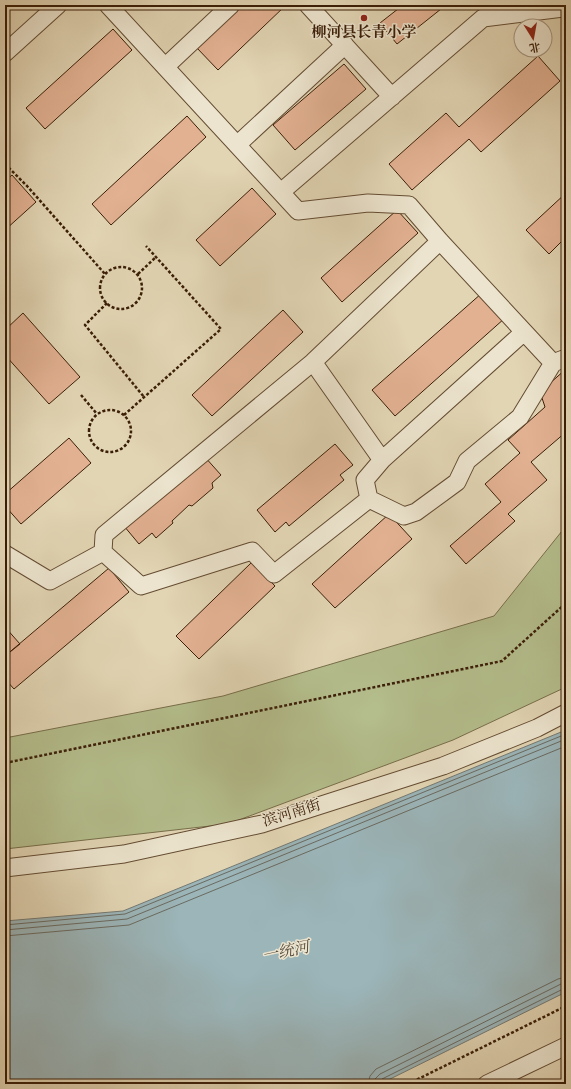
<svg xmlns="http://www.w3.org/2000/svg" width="571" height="1089" font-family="'Sorts Mill Goudy','Noto Serif SC',serif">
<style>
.green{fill:#b4bd8c;stroke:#776e4a}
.water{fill:#9bb5b9;stroke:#747972}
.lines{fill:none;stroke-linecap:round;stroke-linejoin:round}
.shore{stroke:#6a6a60;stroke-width:1}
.building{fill:#e2b192;stroke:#3a1e07}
.street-casing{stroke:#644c32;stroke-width:19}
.path{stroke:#3a1e07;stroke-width:2.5;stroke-dasharray:3 2;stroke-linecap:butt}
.street{stroke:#ece4ce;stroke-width:17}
.poi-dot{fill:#8f2418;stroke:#ece4ce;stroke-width:1.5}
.labels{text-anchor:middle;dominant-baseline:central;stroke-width:3;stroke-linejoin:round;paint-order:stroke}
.poi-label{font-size:15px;font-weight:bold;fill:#3a1e07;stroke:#ece4ce}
.street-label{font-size:15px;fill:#3a1e07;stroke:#ece4ce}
.water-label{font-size:16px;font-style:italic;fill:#574b3c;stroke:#ece4ce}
</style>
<rect width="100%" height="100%" fill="#e2d5b4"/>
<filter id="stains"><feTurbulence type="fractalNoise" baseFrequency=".005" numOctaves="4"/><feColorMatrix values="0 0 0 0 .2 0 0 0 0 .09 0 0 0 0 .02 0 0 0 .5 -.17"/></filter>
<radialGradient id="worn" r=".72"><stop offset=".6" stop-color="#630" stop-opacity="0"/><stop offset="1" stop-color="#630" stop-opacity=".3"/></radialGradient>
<path class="green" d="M566,526V687L453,740L228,824L5,849V738L223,696L494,616Z"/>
<path class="water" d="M566,730V992L380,1084H5V921L123,911Z"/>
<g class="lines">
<path class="shore" d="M5,925L125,914L566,734
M5,930L127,919L566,739
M5,936L129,925L566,746
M368,1084L370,1076L376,1069L558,979L566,977
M374,1084L375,1079L380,1074L561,984L566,983
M379,1084L380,1081L382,1079L563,989L566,988"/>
</g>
<path class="building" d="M240,5H284L285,6L218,70L196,47Z
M403,5H446L397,44L380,23Z
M113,29L132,50L45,129L26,108Z
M538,56L560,81L481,152L469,139L412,190L389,164L446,113L459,127Z
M344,64L366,89L295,150L273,125Z
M187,116L206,137L111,225L92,204Z
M12,175L36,202L5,230V181Z
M252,188L276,214L220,266L196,240Z
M566,193V237L549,254L526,230Z
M397,210L418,233L342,302L321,278Z
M482,293L505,318L395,416L372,390Z
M283,310L303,332L212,416L192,395Z
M23,313L80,377L49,404L5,355V330Z
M566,369V415L562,419L566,424V432L531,462L547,480L508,514L515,521L466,564L450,546L501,502L485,484L520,453L508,440L545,407L540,392Z
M69,438L91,463L21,524L5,506V494Z
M335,444L353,465L340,475L344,480L289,526L286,522L275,532L257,510Z
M204,456L221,475L212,483L213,488L192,506L189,505L172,521L173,523L156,538L152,533L139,544L124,526Z
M389,514L412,539L335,608L312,584Z
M252,562L275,586L199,659L176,636Z
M109,568L129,592L14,689L5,679V656Z
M5,627L20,644L5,656Z"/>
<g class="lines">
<g class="street-casing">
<path id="street" d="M108,5L298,211L368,203L409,205L440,241L553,363
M308,5L392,97
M5,53L58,5
M165,67L231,5
M237,145L345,45
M281,192L483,18L563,8L566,6
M313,362L382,460L365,480L369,499L404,516L416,512L457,482L467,461L520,417L553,363L566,358
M382,460L524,332
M103,552L104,535L313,362L440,241
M5,554L50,581L103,552L141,586L252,551L274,574L369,499
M5,868L124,854L262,824L443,766L537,728L566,713
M487,1084L566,1046"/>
</g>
<path class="path" d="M5,164L27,186L105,274
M100 288a21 21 0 1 1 42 0a21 21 0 1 1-42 0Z
M138,274L156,257
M107,303L85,325L144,397
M81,395L97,414
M89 431a21 21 0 1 1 42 0a21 21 0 1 1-42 0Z
M124,415L221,329L146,246
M5,763L502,661L566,603
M408,1084L566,1006"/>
<use href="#street" class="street"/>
</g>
<circle class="poi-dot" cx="364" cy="18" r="4"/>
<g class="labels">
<g class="poi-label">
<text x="364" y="33">柳河县长青小学</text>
</g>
<g class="street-label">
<text transform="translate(292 814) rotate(-17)">滨河南街</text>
</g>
<g class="water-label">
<text transform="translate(286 953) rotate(-12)">一统河</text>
</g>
</g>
<rect width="571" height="1089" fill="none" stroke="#e2d5b4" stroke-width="20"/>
<rect x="6" y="6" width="559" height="1077" fill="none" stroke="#3a1e07" stroke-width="2"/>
<rect x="10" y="10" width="551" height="1069" fill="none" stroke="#3a1e07"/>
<g transform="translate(533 38) rotate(169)"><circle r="19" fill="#ece4ce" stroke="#a5957e"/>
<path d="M0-3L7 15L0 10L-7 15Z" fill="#8f2418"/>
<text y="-6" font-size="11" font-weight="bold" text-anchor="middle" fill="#3a1e07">北</text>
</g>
<rect width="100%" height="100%" filter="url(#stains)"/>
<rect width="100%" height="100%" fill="url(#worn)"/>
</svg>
